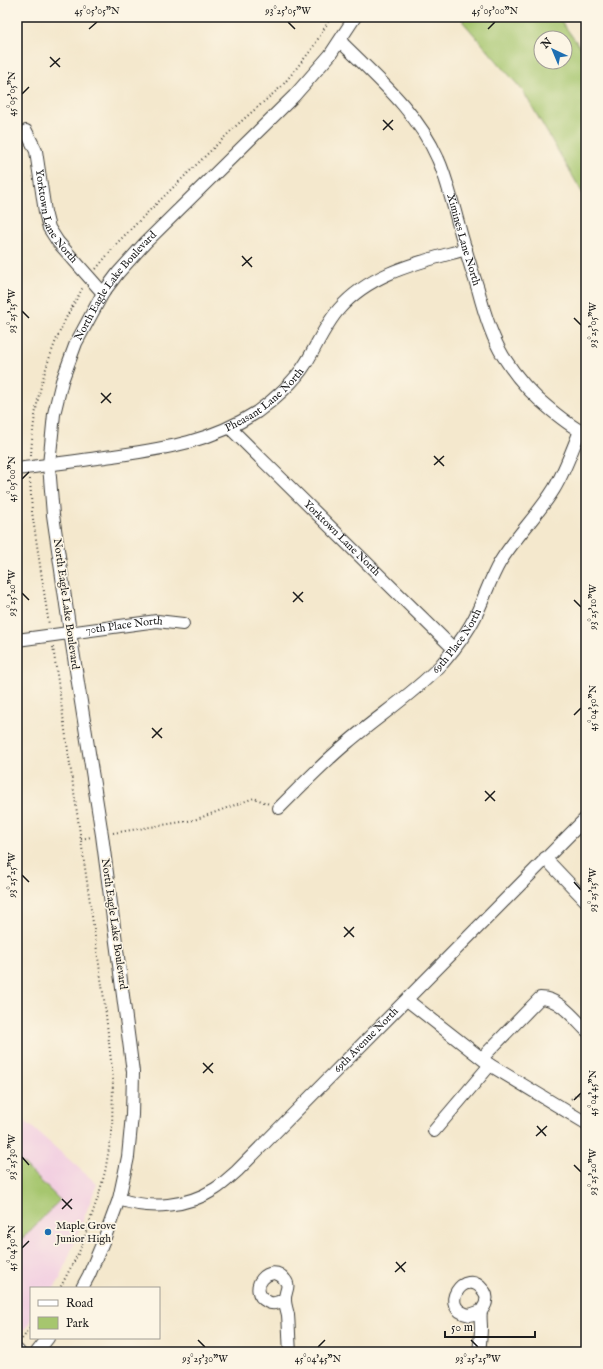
<svg xmlns="http://www.w3.org/2000/svg" width="603" height="1369" font-family="'IM FELL English',serif">
<style>
.built{fill:#f2cfe1}
.green{fill:#a6c66e;stroke:#617145;fill-rule:evenodd}
.lines{fill:none;stroke-linecap:round;stroke-linejoin:round}
.minor-casing{stroke:#3c3b37;stroke-width:14}
.path{stroke:#3c3b37;stroke-width:2;stroke-dasharray:1 3;stroke-linecap:butt}
.minor{stroke:#fff;stroke-width:12}
.ticks{fill:none;stroke:#1c1c1c;stroke-width:1.5}
.poi-dot{fill:#1f6fb2;stroke:#fcf5e5;stroke-width:1.5}
.labels{text-anchor:middle;dominant-baseline:central;stroke-width:3.5;stroke-linejoin:round;paint-order:stroke}
.street-label{font-size:11px;fill:#1c1c1c;stroke:#fcf5e5}
.poi-label{font-size:11px;fill:#1c1c1c;stroke:#fcf5e5;text-anchor:start}
.neatline{fill:none;stroke:#1c1c1c;stroke-width:1.5}
.ticks-label{font-size:10px;text-anchor:middle;fill:#1c1c1c}
</style>
<rect width="100%" height="100%" fill="#fcf5e5"/>
<filter id="ink" filterUnits="userSpaceOnUse"><feTurbulence type="fractalNoise" baseFrequency=".025" numOctaves="2"/><feDisplacementMap in="SourceGraphic" scale="8" xChannelSelector="R" yChannelSelector="G"/><feConvolveMatrix kernelMatrix="1 2 1 2 8 2 1 2 1" color-interpolation-filters="sRGB"/></filter>
<filter id="wash" filterUnits="userSpaceOnUse"><feTurbulence type="fractalNoise" baseFrequency=".012" numOctaves="4" result="noise"/><feDisplacementMap in="SourceGraphic" scale="16" xChannelSelector="R" yChannelSelector="G"/><feGaussianBlur stdDeviation="0.9" result="paint"/><feColorMatrix in="noise" values="0 0 0 0 0 0 0 0 0 0 0 0 0 0 0 0 0 1.4 0 .05"/><feComposite in="paint" operator="in"/></filter>
<g filter="url(#wash)">
<rect width="100%" height="100%" fill="#f4e8cd"/>
<path class="built" d="M17,1114L97,1184L60,1279L54,1288H31V1322L17,1338Z"/>
<path class="green" d="M463,17H558L586,55V199L523,91L463,22ZM541,38H565V62H541Z
M17,1158L60,1200L17,1244Z"/>
</g>
<g filter="url(#ink)">
<g class="lines">
<g class="minor-casing">
<g id="minor">
<path id="s1" d="M340,41C376,77 417,111 438,159C445,174 449,191 454,208C461,235 469,262 478,289C484,312 491,336 503,356C516,377 532,395 551,410C562,419 573,428 586,434"/>
<path id="s2" d="M26,131L36,151L45,212L49,228L58,242L103,293"/>
<path id="s3" d="M230,428L454,649"/>
<path id="s4" d="M17,469C49,465 81,460 113,456C167,448 210,442 257,412C274,400 295,381 306,363C317,345 325,325 339,309C371,272 421,262 466,249"/>
<path id="s5" d="M17,640L157,621L183,624"/>
<path id="s6" d="M279,808C301,786 323,763 347,743C377,717 412,695 440,666C453,651 466,635 475,617C484,599 490,579 500,562C516,536 538,515 554,489C565,471 572,450 580,431"/>
<path d="M545,858L586,901"/>
<path d="M407,1000L490,1065L586,1123"/>
<path d="M482,1058L540,998C559,998 573,1017 586,1030"/>
<path d="M434,1131L490,1065"/>
<path id="s7" d="M119,1199C150,1210 187,1207 215,1189C223,1184 230,1177 237,1171L586,818"/>
<path id="s8" d="M82,1288L89,1275L105,1237L119,1199L128,1157L132,1115L133,1072L102,835L70,632L53,515L49,465L54,414L62,381L76,343L103,293L118,273L145,243L294,96L330,55L355,17"/>
<path d="M285,1298C280,1302 274,1305 268,1302C244,1290 271,1260 285,1280C291,1287 284,1292 285,1300C285,1305 287,1310 288,1315C289,1327 289,1340 290,1352"/>
<path d="M17,1350L19,1352"/>
<path d="M37,1352L48,1338"/>
<path d="M479,1352C480,1344 481,1336 481,1327C481,1323 480,1316 481,1312C482,1308 486,1306 486,1301C487,1297 486,1293 483,1290C465,1266 436,1309 470,1315L481,1311"/>
</g>
</g>
<path class="path" d="M96,269L118,242L147,213L237,125L282,86L312,49L331,17
M31,456C33,412 42,372 60,331C66,316 76,301 83,287
M30,479L32,512L49,625
M53,647L105,1006L113,1079L112,1131L105,1172L99,1194L80,1250L60,1288
M113,833L194,820L254,798L269,804
M81,839L91,837
M571,1099L586,1089
M22,1339L31,1327"/>
<use href="#minor" class="minor"/>
</g>
</g>
<path class="ticks" d="M288,22L295,29M89,29L97,22M488,29L495,22M50,57L60,67M50,67L60,58M22,94L29,87M383,120L393,130M383,130L393,120M242,256L252,267M242,266L252,257M22,311L29,318M574,318L581,325M101,393L111,403M101,403L111,393M434,456L444,466M434,465L444,456M22,479L29,472M293,592L303,602M22,593L29,600M574,600L581,607M293,602L303,592M574,715L581,708M152,728L162,738M152,738L162,728M485,791L495,801M485,801L495,791M22,875L29,882M574,882L581,890M344,927L354,937M344,937L354,927M203,1063L213,1073M203,1073L213,1063M574,1100L581,1093M537,1126L546,1136M536,1136L547,1126M22,1157L29,1165M574,1165L581,1172M62,1199L72,1209M62,1209L72,1199M22,1248L29,1241M396,1262L405,1272M395,1272L406,1262M198,1340L205,1347M471,1340L478,1347M318,1347L325,1340"/>
<circle class="poi-dot" cx="48" cy="1232" r="4"/>
<g class="labels">
<g class="street-label">
<text stroke="none"><textPath href="#s2" startOffset="92">Yorktown Lane North</textPath></text>
<text stroke="none"><textPath href="#s1" startOffset="239">Ximines Lane North</textPath></text>
<text stroke="none"><textPath href="#s8" startOffset="1033">North Eagle Lake Boulevard</textPath></text>
<text stroke="none"><textPath href="#s4" startOffset="262">Pheasant Lane North</textPath></text>
<text stroke="none"><textPath href="#s3" startOffset="157">Yorktown Lane North</textPath></text>
<text transform="translate(66 604) rotate(82)">North Eagle Lake Boulevard</text>
<text stroke="none"><textPath href="#s5" startOffset="108">70th Place North</textPath></text>
<text stroke="none"><textPath href="#s6" startOffset="245">69th Place North</textPath></text>
<text transform="translate(114 924) rotate(82)">North Eagle Lake Boulevard</text>
<text stroke="none"><textPath href="#s7" startOffset="312">69th Avenue North</textPath></text>
</g>
<g class="poi-label">
<text x="56" y="1226">Maple Grove<tspan x="56" dy="13">Junior High</tspan></text>
</g>
</g>
<rect width="603" height="1369" fill="none" stroke="#fcf5e5" stroke-width="44"/>
<rect x="30" y="1287" width="130" height="52" fill="#fcf5e5" stroke="#a29e95"/>
<rect x="38" y="1300" width="20" height="6" fill="#ffffff" stroke="#a29e95"/>
<text x="66" y="1307" font-size="12" fill="#1c1c1c">Road</text>
<rect x="38" y="1317" width="20" height="12" fill="#a6c66e" stroke="#a29e95"/>
<text x="66" y="1327" font-size="12" fill="#1c1c1c">Park</text>
<g transform="translate(553 50) rotate(316)"><circle r="19" fill="#fcf5e5" stroke="#a29e95"/>
<path d="M0-3L7 15L0 10L-7 15Z" fill="#1f6fb2"/>
<text y="-6" font-size="11" font-weight="bold" text-anchor="middle" fill="#1c1c1c">N</text>
</g>
<path d="M445 1331v6h90v-6" fill="none" stroke="#1c1c1c" stroke-width="2"/>
<text x="451" y="1331" font-size="12" fill="#1c1c1c" stroke="#fcf5e5" stroke-width="3" paint-order="stroke">50 m</text>
<rect x="22" y="22" width="559" height="1325" class="neatline"/>
<g class="ticks-label">
<text x="97" y="14">45°05'05"N</text>
<text x="288" y="14">93°25'05"W</text>
<text x="495" y="14">45°05'00"N</text>
<text transform="translate(11 94) rotate(-90)" y="4">45°05'05"N</text>
<text transform="translate(11 311) rotate(-90)" y="4">93°25'15"W</text>
<text transform="translate(592 325) rotate(-90)" y="4">93°25'05"W</text>
<text transform="translate(11 479) rotate(-90)" y="4">45°05'00"N</text>
<text transform="translate(11 593) rotate(-90)" y="4">93°25'20"W</text>
<text transform="translate(592 607) rotate(-90)" y="4">93°25'10"W</text>
<text transform="translate(592 708) rotate(-90)" y="4">45°04'50"N</text>
<text transform="translate(11 875) rotate(-90)" y="4">93°25'25"W</text>
<text transform="translate(592 890) rotate(-90)" y="4">93°25'15"W</text>
<text transform="translate(592 1093) rotate(-90)" y="4">45°04'45"N</text>
<text transform="translate(11 1157) rotate(-90)" y="4">93°25'30"W</text>
<text transform="translate(592 1172) rotate(-90)" y="4">93°25'20"W</text>
<text transform="translate(11 1248) rotate(-90)" y="4">45°04'50"N</text>
<text x="205" y="1362">93°25'30"W</text>
<text x="318" y="1362">45°04'45"N</text>
<text x="478" y="1362">93°25'25"W</text>
</g>
</svg>
